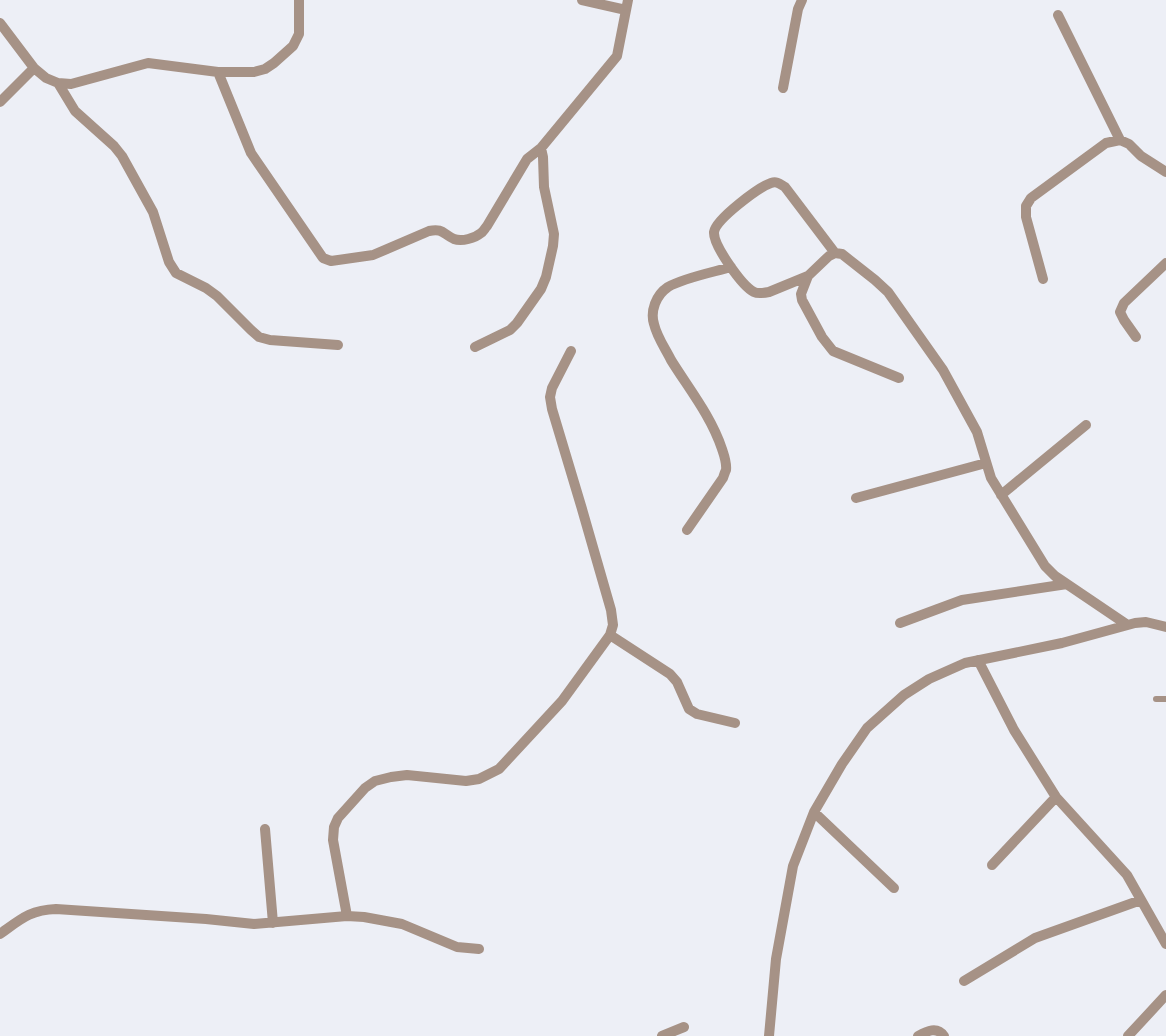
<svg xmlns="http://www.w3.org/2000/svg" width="1166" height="1036" font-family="'Public Sans',sans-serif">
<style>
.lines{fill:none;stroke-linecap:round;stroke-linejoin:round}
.lane{stroke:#a69286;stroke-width:6}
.street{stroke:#a69286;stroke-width:10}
</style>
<rect width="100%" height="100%" fill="#edeff6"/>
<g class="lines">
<path class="lane" d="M1156,699H1166"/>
<path class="street" d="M582,0L626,10
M1058,15L1120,140
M0,23L34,68L46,78L58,83L71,84L148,63L218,72H254L265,69L274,63L293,46L299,34V0
M218,72L251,153L323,258L331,261L373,255L429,231C443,228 443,234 454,239C462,242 475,238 481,233C483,232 485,228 487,226L527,159L541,148L617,56L628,0
M58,83L75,111L114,146L122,156L153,212L169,262L176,273L206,288L217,296L251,330L259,337L270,340L338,345
M783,88L798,9L802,0
M0,102L34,68
M808,276L769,292C764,293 758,294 754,292C742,286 713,245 714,232C716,219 759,187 771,183C777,181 780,184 785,187L835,253
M1043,279L1026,217V206L1031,198L1106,143L1120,140L1129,144L1141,156L1166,172
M1136,337L1124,320L1120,312L1124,303L1166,263
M475,347L510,330L517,323L541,289L546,277L553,246L554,234L544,187L543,157L541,148
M899,378L833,351L822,337L802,300L801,294L808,276L829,256L835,253L842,254L875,280L888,292L943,370L977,432L991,478L1045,566L1055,576L1126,624
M1001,495L1086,425
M856,498L986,463
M687,530L723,478C724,475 725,472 726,470C727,463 724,455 722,449C711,416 689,389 671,360C665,348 657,337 654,324C650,311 656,295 668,287C683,278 714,272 731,267
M900,623L962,600L1067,584
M610,635L670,674L677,682L689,709L697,714L735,723
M978,660L1014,730L1056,797L1127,875L1166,944
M814,812L894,888
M265,829L273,923
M992,865L1056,797
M347,916L333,840L334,827L338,818L365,788L375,781L391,777L407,775L466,781L479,779L499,769L562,701L610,635L613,625L611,610L582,509L552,409L550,397L552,388L571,351
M0,934C21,919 30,910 56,909L206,919L254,924L347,916L364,917L402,924L457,947L479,949
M964,981L1035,938L1141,900
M662,1036L684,1027
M769,1036L776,959L793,866L814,812L842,764L867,728L904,695L929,679L965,663L1062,643L1135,623L1146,622L1166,627
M918,1036C927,1031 937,1026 944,1036
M1128,1036L1166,995"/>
</g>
</svg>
